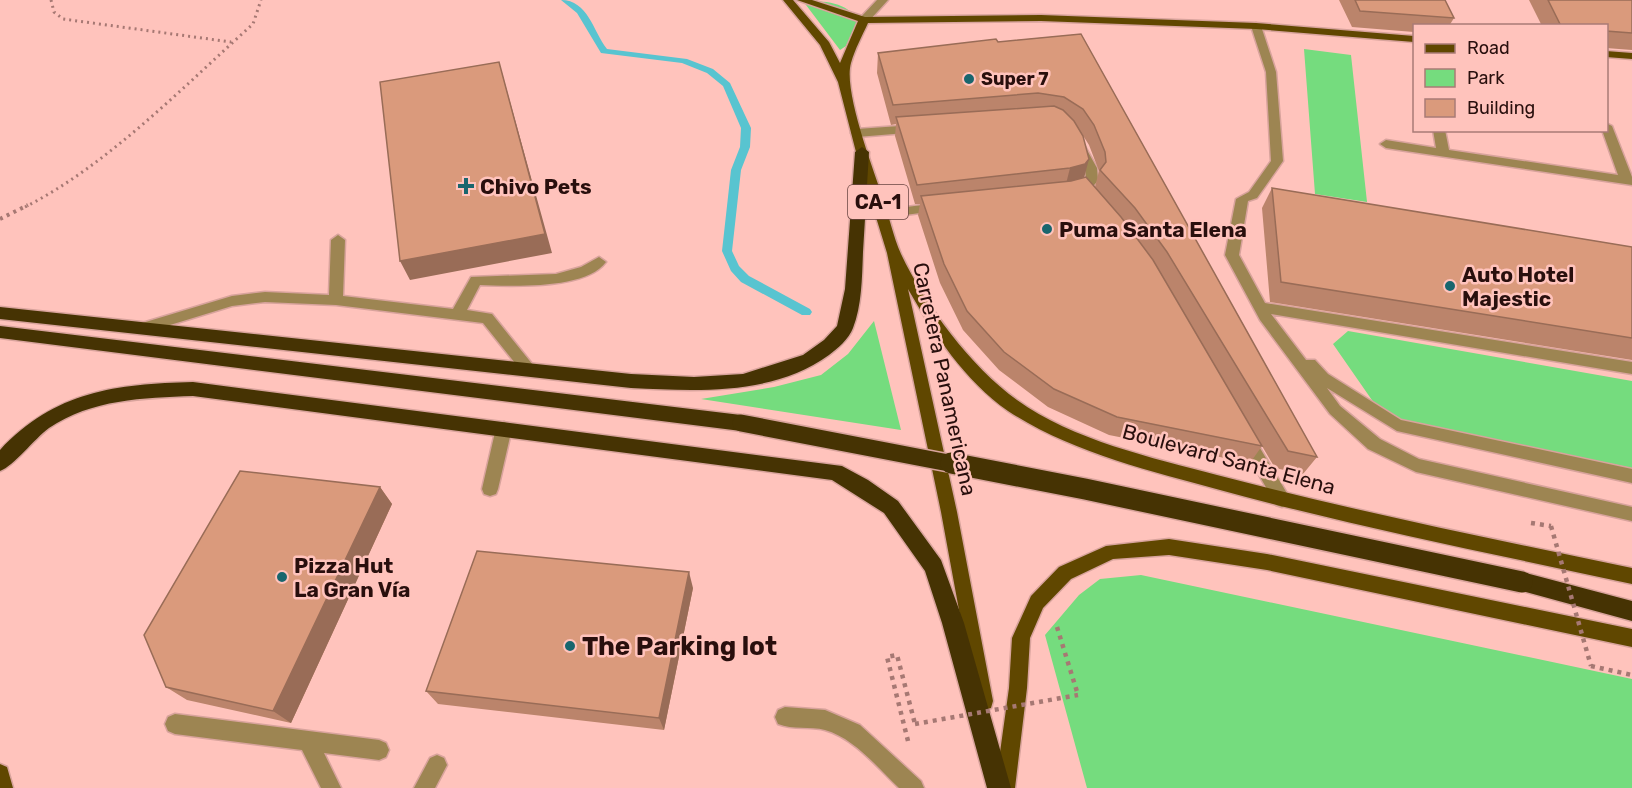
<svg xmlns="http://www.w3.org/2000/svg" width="1632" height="788" font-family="Rubik,sans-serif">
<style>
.green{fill:#75dc7e}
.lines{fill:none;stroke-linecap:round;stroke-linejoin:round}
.stream{fill:#58c4d0;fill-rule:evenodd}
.minor-casing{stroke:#d8a39c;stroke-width:3}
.major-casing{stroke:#d8a39c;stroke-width:3}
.highway-casing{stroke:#d8a39c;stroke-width:3}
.path-far2{stroke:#a67873;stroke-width:3;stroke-dasharray:2 4;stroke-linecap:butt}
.path-far1{stroke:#a67873;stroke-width:4;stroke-dasharray:3 4.5;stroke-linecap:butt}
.path{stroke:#a67873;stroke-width:4.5;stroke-dasharray:4 5;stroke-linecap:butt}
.minor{fill:#9d8552;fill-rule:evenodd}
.major{fill:#604700;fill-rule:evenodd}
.highway{fill:#463303;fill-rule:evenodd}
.highway-bridge-far1-casing{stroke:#d8a39c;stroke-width:20;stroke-linecap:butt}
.highway-bridge-casing{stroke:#d8a39c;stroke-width:24;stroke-linecap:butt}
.path-bridge{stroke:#a67873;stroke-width:4.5;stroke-dasharray:4 5;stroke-linecap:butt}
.highway-bridge-far1{stroke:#463303;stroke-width:17}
.highway-bridge{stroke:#463303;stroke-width:21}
.wall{fill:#bb846b;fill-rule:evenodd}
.shaded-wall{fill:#996c57}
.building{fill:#da9a7c;stroke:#996c57;stroke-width:1.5}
.poi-dot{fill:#19666e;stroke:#ffc3bc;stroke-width:2}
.labels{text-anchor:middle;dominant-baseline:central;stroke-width:5;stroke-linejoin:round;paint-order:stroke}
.far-poi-label{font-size:18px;font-weight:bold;fill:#290f0d;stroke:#ffc3bc;text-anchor:start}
.shield{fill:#ffc3bc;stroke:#694542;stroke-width:1.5}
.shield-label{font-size:20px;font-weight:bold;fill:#290f0d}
.poi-label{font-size:21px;font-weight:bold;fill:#290f0d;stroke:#ffc3bc;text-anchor:start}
.street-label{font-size:21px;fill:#290f0d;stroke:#ffc3bc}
.near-poi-label{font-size:26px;font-weight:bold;fill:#290f0d;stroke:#ffc3bc;text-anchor:start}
</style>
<rect width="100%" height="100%" fill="#ffc3bc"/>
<path class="green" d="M803,1C823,1 849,1 857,22L846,46L840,50Z
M1304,49L1351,55L1367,202L1315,194Z
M874,321L901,430L701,399L774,387L821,375L848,354Z
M1348,331L1632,381V468L1383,416L1333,344Z
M1141,575L1632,679V788H1087L1045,635L1079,595L1100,579Z"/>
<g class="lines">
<path class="stream" d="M561,0C588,0 593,31 607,49L687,59L713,69L730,83L751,128L750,147L741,170L732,251L739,266L749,276L810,309L812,312L810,315H802L741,282L731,271L722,251L731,170L740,147L741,128L723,86L707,73L682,63L601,53L577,13Z"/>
<g class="minor-casing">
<path id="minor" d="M877,0H888L868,22H860V18Z
M1256,23L1261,26L1276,72L1283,161L1257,198L1248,201L1239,255L1265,303L1632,362V374L1271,314L1306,360H1315L1328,374L1401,420L1632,469V483L1397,431L1327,388L1340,406L1380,439L1419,459L1632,507V521L1416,472L1368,449L1330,414L1260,320L1225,255L1236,199L1249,192L1271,161L1266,72L1251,26Z
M1606,123L1612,126L1632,177V185L1386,148L1380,144L1386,140L1436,148L1433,130H1445L1449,150L1618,175L1602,130H1606Z
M914,125L920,129L918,132L857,137L851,133L857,129Z
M1079,142L1083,143L1097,168L1098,180C1091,190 1082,198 1069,195L1067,192L1069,189L1080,186L1086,179L1085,168L1073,146Z
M939,203L945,207L943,210L882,218L876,214L882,210Z
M338,235L345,240L343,296L453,309L471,277L556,274L581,267L599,257L606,262C586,290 511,286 480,285L467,310L492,314L533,365L535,369L533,373H523L483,323L336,305L265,302L232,306L144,333L137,328L139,324L232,296L265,292L329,295L331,240Z
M504,422L509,424L512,428L498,489L496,494L490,496L484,494L482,489L496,428L499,424Z
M1246,432L1251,433L1288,495L1290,500L1288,505L1282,507L1276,505L1241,443L1238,438L1241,433Z
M785,707L825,710L860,725L921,781L924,788H899C878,768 854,738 825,730C810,726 793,730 778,724L775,717L778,710Z
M175,714L379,740L386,743L389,750L386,757L379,760L324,753L341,788H321L302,750L175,734L168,731L165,724L168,717Z
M437,755L444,758L447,765L435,788H414L430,758Z"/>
</g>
<g class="major-casing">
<path id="major" d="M783,0H793L829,42L840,63L858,21L797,0H812L865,17L1041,15L1256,23L1414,36V42L1256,29L1041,21L868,23C862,36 855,49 851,63C843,90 873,169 883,198C889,216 893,236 901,254C925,305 971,367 1017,400C1072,440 1153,458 1217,475C1354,511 1493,539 1632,568V584C1494,554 1356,527 1220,490C1150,471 1070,452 1008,411C965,381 934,334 908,289L957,512L993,701L991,708L984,710L977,708L941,512L887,253L856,152L838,82L820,45Z
M1606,51L1632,53V59L1606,57Z
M1169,539L1267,554L1632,629V647L1267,570L1169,555L1113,559L1071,579L1043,608L1030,638L1027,688L1015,788H995L1009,688L1012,638L1031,596L1059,567L1106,546Z
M0,764L7,767L13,788H0Z"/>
</g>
<g class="highway-casing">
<path id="highway" d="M862,147L869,152C867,185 865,219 863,252C862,277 862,305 853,328C849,339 837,349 829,355C772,396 698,391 631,388L0,319V307L631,374L694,377L743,374L803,355L824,340L837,326L845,289L855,152Z
M0,326L741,415L748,418L750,423L748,428L741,431L0,338Z
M193,382L842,466L868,480L898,501L941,560L964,623L1011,788H987L942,623L925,571L884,513L832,480L193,396C143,398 92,399 49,428C34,439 14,466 0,471V450C55,391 116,384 193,382Z
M1522,572L1632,601V621L1515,589L1512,582L1515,575Z"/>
</g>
<path class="path-far2" d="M51,0L54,12L63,19L231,42
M25,207C108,165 184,86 253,24L261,0"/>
<path class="path-far1" d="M0,219L28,205"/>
<path class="path" d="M1531,523L1551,526
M1057,627L1078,695
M1591,666L1632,675
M908,741L887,657L897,655L915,724"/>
<use href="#minor" class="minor"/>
<use href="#major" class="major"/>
<use href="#highway" class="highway"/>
<g class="highway-bridge-far1-casing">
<path id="highway-bridge-far1" d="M741,423L959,465"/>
</g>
<g class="highway-bridge-casing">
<path id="highway-bridge" d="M951,463L1085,489L1522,582"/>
</g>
<path class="path-bridge" d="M1551,526L1591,666
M915,724L1078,695"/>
<use href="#highway-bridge-far1" class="highway-bridge-far1"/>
<use href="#highway-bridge" class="highway-bridge"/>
</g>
<path class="wall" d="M1339,0H1445L1454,18L1449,26H1414V32L1352,27Z
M1529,0H1632V50L1606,48V26H1542Z
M1081,34L1317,457L1303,474L1275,468L1262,446L1250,463L1109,435L1048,407L999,370L963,330L940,283L918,215L920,204H915L895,136L896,124L891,125L877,73L878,53ZM1082,134L1089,145L1099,171L1095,187L1084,177Z
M1272,188L1632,247V360L1270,302L1262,208Z
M380,487L392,504L291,723L187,700L166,687Z
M693,588L664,730L438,704L426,691Z"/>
<path class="shaded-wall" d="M499,62L552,253L410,280L400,261Z
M1089,159L1084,178L1065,188L1070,168Z
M380,487L392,504L291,723L273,711Z
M689,572L693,588L664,730L659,718Z"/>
<path class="building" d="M1355,0H1445L1454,18L1360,11Z
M1548,0H1632V33L1606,31V26H1561Z
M1081,34L1317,457L1288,451L1167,252L1135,208L1100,170L1106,162L1105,152L1094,125L1083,109L1064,97L1038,93L893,105L878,53L996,39L998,42Z
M499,62L545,234L400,261L380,82Z
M1054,106L1063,110L1074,121L1083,136L1089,159L1085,164L1070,168L917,185L896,117Z
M1086,177L1121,217L1153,260L1262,446L1117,417L1054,389L1004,352L967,311L944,264L921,196L1071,181Z
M1272,188L1632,247V338L1281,282Z
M240,471L380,487L273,711L166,687L144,635Z
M477,551L689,572L659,718L426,691Z"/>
<g class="poi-dot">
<circle cx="969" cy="79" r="6"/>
<path d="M463 177h6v6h6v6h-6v6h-6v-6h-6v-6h6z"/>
<circle cx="1047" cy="229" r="6"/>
<circle cx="1450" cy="286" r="6"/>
<circle cx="282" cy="577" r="6"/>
<circle cx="570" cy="646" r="6"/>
</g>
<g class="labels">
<g class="far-poi-label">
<text x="981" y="79">Super 7</text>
</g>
<rect class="shield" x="848" y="185" width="60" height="34" rx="4.5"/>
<g class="shield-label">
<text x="878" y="202">CA-1</text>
</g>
<g class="poi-label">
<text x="480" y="186">Chivo Pets</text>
<text x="1059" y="229">Puma Santa Elena</text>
<text x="1462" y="274">Auto Hotel<tspan x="1462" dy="24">Majestic</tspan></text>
<text x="294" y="565">Pizza Hut<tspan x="294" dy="24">La Gran Vía</tspan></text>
</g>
<g class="street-label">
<text transform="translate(945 379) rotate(78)">Carretera Panamericana</text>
<text transform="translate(1229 459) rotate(15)">Boulevard Santa Elena</text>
</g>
<g class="near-poi-label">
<text x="582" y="646">The Parking lot</text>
</g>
</g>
<rect x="1413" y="24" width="195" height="108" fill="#ffc3bc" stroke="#a97b76" stroke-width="1.5"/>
<rect x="1425" y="44" width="30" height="9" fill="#604700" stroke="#a97b76" stroke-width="1.5"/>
<text x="1467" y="54" font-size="18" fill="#290f0d">Road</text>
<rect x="1425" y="69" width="30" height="18" fill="#75dc7e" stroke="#a97b76" stroke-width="1.5"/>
<text x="1467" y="84" font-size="18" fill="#290f0d">Park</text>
<rect x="1425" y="99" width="30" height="18" fill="#da9a7c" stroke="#a97b76" stroke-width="1.5"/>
<text x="1467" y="114" font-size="18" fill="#290f0d">Building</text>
</svg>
